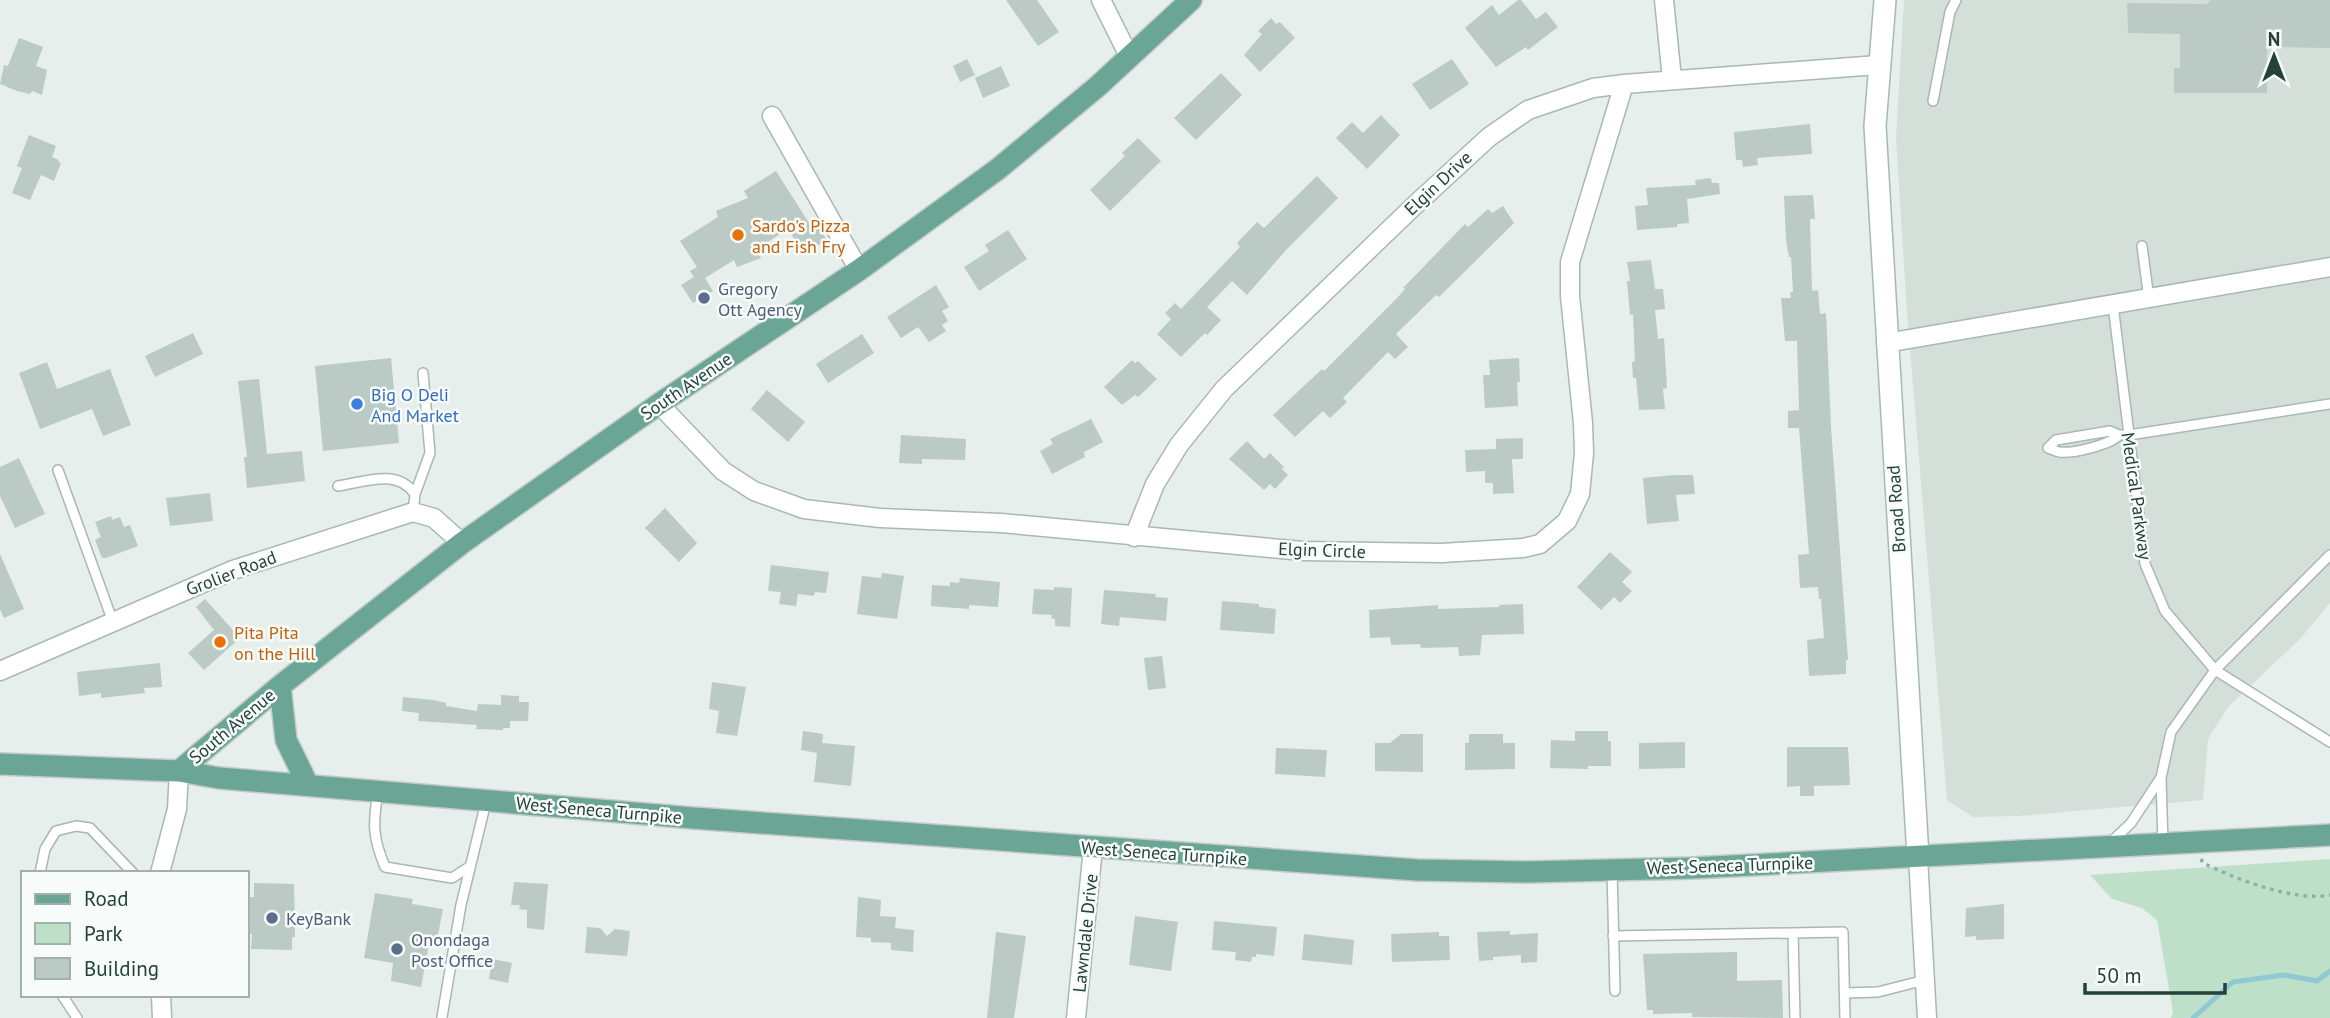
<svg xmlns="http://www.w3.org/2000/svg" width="2330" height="1018" font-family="'PT Sans',sans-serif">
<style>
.built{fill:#d4dfda}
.green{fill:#bfe0c8}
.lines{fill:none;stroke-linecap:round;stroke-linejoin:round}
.stream{stroke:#8ec9d4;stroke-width:5}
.building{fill:#bbcac4}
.lane-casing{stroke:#a8b8b2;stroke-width:12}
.street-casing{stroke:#a8b8b2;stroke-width:21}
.secondary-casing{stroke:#a4bbb3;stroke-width:24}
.primary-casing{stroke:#c2cac8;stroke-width:24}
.path{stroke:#86b3a5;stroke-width:3.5;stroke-dasharray:3.5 5;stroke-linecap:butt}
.lane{stroke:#fff;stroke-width:9}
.street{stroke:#fff;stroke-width:18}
.secondary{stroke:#fff;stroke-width:21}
.primary{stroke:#6aa596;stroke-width:21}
.food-dot{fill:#e8710a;stroke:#f7fbf9;stroke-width:2.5}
.service-dot{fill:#5c6f8a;stroke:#f7fbf9;stroke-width:2.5}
.shop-dot{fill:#3f7fe0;stroke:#f7fbf9;stroke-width:2.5}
.labels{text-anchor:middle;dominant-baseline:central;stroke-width:5;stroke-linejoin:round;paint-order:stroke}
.street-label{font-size:18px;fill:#24423a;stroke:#f7fbf9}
.food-label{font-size:18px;fill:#c56008;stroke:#f7fbf9;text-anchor:start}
.service-label{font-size:18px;fill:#4e5e75;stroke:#f7fbf9;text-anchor:start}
.shop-label{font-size:18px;fill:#366cbe;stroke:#f7fbf9;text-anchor:start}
</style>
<rect width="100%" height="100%" fill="#e6efeb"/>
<path class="built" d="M1904,0H2330V603L2301,638L2228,707L2208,739L2203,800L2019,816L1973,817L1947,800L1907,312L1896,138Z"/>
<path class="green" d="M2330,859V1018H2171L2173,1012L2157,920L2142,908L2112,899L2090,875Z"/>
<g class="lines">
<path class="stream" d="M2193,1018L2233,982L2284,975L2317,981L2330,971"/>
</g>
<path class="building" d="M1006,0H1037L1059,32L1038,46Z
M1518,0H1521L1536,19L1546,12L1558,27L1528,50L1526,47L1496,67L1465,28L1492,5L1499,15Z
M2211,0H2330V48L2267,47V93H2174V68H2180V34L2128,33L2127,3L2206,4Z
M1271,18L1276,24L1280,22L1295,38L1260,72L1244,55L1262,34L1258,31Z
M19,38L43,47L36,66L47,70L42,95L32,91L30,94L17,91L0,84L4,65L8,66Z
M967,59L975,75L960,82L953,66Z
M1452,59L1469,84L1430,110L1412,84Z
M1001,66L1010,86L983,98L975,78Z
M1221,73L1242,95L1196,140L1174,118Z
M1381,115L1400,135L1367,169L1336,138L1352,122L1363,133Z
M1810,124L1812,154L1757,158L1758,165L1743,167L1742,160H1736L1734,132Z
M29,135L56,146L52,157L59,160L58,162L61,163L54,181L41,175L30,200L12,193L22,168L17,166Z
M1138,138L1161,161L1110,211L1090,190L1125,156L1122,153Z
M776,171L811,226L816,223L827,240L804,254L788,229L757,249L761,258L737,267L734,260L705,278L713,291L693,303L681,285L694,277L690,271L697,267L680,241L718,217L716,211L748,198L744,191Z
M1317,176L1338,198L1286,250L1247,295L1232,281L1207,307L1221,320L1207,335L1205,333L1181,357L1157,334L1171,319L1165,313L1175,303L1181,309L1240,247L1237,243L1257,222L1264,228Z
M1711,178L1712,183H1719L1720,194L1687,199L1689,223L1677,224V227L1637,230L1635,206L1648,205L1646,188L1696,185L1695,180Z
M1813,195L1815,219H1810L1812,291L1818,290L1820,314L1826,313L1831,427L1848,660H1846V674L1809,676L1807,640L1824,638L1821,599H1819L1818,587L1800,588L1798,555L1809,554L1799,428H1788V411L1799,410L1797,341H1785L1781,298H1791L1790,292H1793L1791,257H1789L1786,240L1784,196Z
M1503,206L1514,223L1439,297L1436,295L1396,334L1408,347L1395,359L1388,352L1343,398L1347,402L1330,418L1323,411L1295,437L1273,415L1322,369L1324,371L1397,298L1405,289L1403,288L1465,224L1468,227L1488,209L1492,213Z
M1008,230L1027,259L979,291L964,267L989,251L985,245Z
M1651,260L1655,289H1663L1665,309L1655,310L1658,339L1664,338L1667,388L1663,389L1665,409L1639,410L1636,378H1633L1632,362L1635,361L1633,314L1630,315L1627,281H1630L1627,262Z
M936,285L949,307L942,311L948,321L942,325L946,331L929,342L918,327L901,338L887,317Z
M193,333L203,354L155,377L145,356Z
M862,334L874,353L828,383L816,364Z
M391,358L399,443L323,451L315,366Z
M1519,358L1520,382H1517L1518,406L1485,408L1483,375H1490L1489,360Z
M1132,360L1135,363L1138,361L1157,379L1138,397L1135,395L1122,405L1104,387Z
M47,362L57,389L110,369L131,425L103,436L92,409L40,429L19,373Z
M259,379L267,454L302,451L305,481L247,488L244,457H247L238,381Z
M767,390L805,422L788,442L751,409Z
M1091,419L1103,442L1084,452L1085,457L1052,474L1040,451L1053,444L1050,439Z
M901,435L966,439L965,460L922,459V464L899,463Z
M1523,438V459H1512L1514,493L1493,494V483H1485V471L1466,472L1465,450L1496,449V439Z
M1247,441L1264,459L1270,453L1284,467L1282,469L1288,475L1275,489L1270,484L1264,490L1229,459Z
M19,458L45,514L15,528L0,496V467Z
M1674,475H1693L1695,494L1676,495L1679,521L1647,524L1643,478Z
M210,493L213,521L170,526L166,498Z
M665,508L697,543L679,562L645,528Z
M111,516L112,520L120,517L124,527L130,525L138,546L106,558H102L95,540L101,537L95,522Z
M1610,552L1632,572L1622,582L1632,591L1620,603L1614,597L1601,610L1577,587Z
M0,554L24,609L4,618L0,609Z
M771,565L829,572L826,593L815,592L814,596L798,594L796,606L779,604L781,592L768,591Z
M882,573L904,576L897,619L857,614L862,576L881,578Z
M960,578L1000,582L998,607L969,605V609L931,606L932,585L950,586V582L959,583Z
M1054,587L1072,588L1070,627L1055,626V619L1051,618L1052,615L1032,614L1034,589L1054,590Z
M1104,590L1156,594L1155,597L1168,598L1166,621L1120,617L1119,626L1101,624Z
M205,599L240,638L204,670L188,653L214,630L196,607Z
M1222,601L1259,604V607L1276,609L1274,634L1220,630Z
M1523,604L1524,634L1482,635L1480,655L1459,656L1458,647L1421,648L1420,644L1391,645L1390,637L1370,638L1369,610L1438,605V609L1499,607V605Z
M1162,656L1166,688L1148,690L1144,658Z
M160,663L162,687L144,688L145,693L101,698V693L79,696L77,672Z
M712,682L746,687L737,736L716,733L719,711L709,709Z
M501,695L519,696V702H529L528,721H510V728H503V730L476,729L477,725L418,721L419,713L402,711L403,697L433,700L446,703V706L477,711L478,704L501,705Z
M803,731L823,734L822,743L855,746L851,786L814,782L817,753L801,750Z
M1575,731H1608V741H1611V766H1588V769L1550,768L1551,740L1575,741Z
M1401,734H1423V772L1375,771V743H1390Z
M1469,734H1503V743H1515V769L1465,770V743H1469Z
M1685,742V768L1639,769V743Z
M1787,747H1848L1850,785L1814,786V796H1800V786L1787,787Z
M1276,748L1327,750L1325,777L1275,774Z
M514,882L548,884L544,930L527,928V910L519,909L520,905H511Z
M254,883L294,884L295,937H292V950L251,949L252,934H248L250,897H254Z
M375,893L413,899L412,904L443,909L437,940L430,939L421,987L391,981L393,963L364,958Z
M858,897L881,900L880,916L896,917L895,928L914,930L913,952L891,950V943L871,942V938L856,937Z
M2004,904V939L1976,940V936L1965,937L1966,908Z
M1135,916L1178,922L1171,971L1129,965Z
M1214,921L1277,927L1274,956L1256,954V957H1252L1251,962L1235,960L1236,952L1212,950Z
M587,927L600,928L607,936L615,929L630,931L627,956L585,953Z
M1510,931V935L1538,933L1537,962L1521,963V955L1493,957V960L1479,961L1477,932Z
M996,932L1026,936L1014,1018H987Z
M1439,932V936H1449L1450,960L1392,962L1391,934Z
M1304,934L1354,940L1352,965L1302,960Z
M1737,952V981L1782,980L1783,1018L1692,1017V1013L1653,1014V1010H1647L1643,954Z
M492,959L512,963L508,983L489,979Z"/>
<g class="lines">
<g class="lane-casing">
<path id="lane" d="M1933,101L1950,12L1956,0
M2142,246L2149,299
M2113,305L2145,564L2165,611L2215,670L2330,742
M2119,435C2110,445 2072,454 2059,452C2055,451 2051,449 2048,448L2056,440L2110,431L2119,435H2129L2330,404
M58,470L113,622
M338,486C365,482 397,468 415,494
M413,512L415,494L430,453L423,373
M378,791C373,823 372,836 385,867L452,878L469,867
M2111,842L2131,823L2160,779
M2163,844L2161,778L2171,732L2215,670L2330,555
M1612,870L1615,991
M40,873L45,849L56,831L76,826L90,828L133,873
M1793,933L1795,1018
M1613,936L1843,932L1845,1018
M1845,993L1878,992L1925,980
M62,995L77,1018
M442,1017L461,905L486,802"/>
</g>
<g class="street-casing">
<path id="street" d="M1101,0L1130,58
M1664,0L1672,79
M772,116L859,270
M1886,343L2330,267
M659,404L723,471L754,491L804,509L880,518L1001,523L1303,551L1442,553L1523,548L1540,544L1567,521L1580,494L1584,453L1583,423L1570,296V262L1624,84
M1134,537L1155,484L1179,445L1224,389L1415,205L1489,137L1528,110L1593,88L1624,84L1878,65
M0,671L233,570L413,512L434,518L462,543
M1918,857L1927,1018
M160,873L177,809L179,771
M161,995L162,1018
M1076,1018L1093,848"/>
</g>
<g class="secondary-casing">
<path id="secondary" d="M1885,0L1875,126L1918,857"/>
</g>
<g class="primary-casing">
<path id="primary" d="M280,686L286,740L308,785
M0,764L179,771L219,778L693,818L1417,870L1527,872L1692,868L2330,835
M179,771L280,686L462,543L659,404L859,270L998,169L1098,86L1191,0"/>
</g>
<path class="path" d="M2201,859L2203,863C2236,879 2294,902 2330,895"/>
<use href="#lane" class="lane"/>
<use href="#street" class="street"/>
<use href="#secondary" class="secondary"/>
<use href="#primary" class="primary"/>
</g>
<g class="food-dot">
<circle cx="738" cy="235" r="7"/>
<circle cx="220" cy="642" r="7"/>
</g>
<g class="service-dot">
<circle cx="704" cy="298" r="7"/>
<circle cx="272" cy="918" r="7"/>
<circle cx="397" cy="949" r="7"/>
</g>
<circle class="shop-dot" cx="357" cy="404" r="7"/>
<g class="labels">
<g class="street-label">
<text transform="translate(1438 183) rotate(-43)">Elgin Drive</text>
<text transform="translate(686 386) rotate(-34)">South Avenue</text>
<text transform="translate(2137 496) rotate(82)">Medical Parkway</text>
<text transform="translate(1896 509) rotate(-94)">Broad Road</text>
<text transform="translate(1322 550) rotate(2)">Elgin Circle</text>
<text transform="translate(231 573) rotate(-21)">Grolier Road</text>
<text transform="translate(232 726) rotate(-40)">South Avenue</text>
<text transform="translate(599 810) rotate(5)">West Seneca Turnpike</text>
<text transform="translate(1164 853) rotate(4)">West Seneca Turnpike</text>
<text transform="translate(1730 865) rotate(-2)">West Seneca Turnpike</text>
<text transform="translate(1085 933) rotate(-84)">Lawndale Drive</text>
</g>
<g class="food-label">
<text x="752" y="225">Sardo's Pizza<tspan x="752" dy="21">and Fish Fry</tspan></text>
<text x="234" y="632">Pita Pita<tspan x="234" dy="21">on the Hill</tspan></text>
</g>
<g class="service-label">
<text x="718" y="288">Gregory<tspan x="718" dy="21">Ott Agency</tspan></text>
<text x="286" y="918">KeyBank</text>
<text x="411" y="939">Onondaga<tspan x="411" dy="21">Post Office</tspan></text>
</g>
<g class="shop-label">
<text x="371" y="394">Big O Deli<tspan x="371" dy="21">And Market</tspan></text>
</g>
</g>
<rect x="21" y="871" width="228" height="126" fill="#f7fbf9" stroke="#a3b1ad" stroke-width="2"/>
<rect x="35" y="894" width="35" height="10" fill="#6aa596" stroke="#a3b1ad" stroke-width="2"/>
<text x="84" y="906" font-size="21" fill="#24423a">Road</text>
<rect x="35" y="923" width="35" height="21" fill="#bfe0c8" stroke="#a3b1ad" stroke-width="2"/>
<text x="84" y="941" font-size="21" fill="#24423a">Park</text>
<rect x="35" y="958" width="35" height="21" fill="#bbcac4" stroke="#a3b1ad" stroke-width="2"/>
<text x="84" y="976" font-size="21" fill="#24423a">Building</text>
<g transform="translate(2274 56)" stroke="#f7fbf9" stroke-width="5" paint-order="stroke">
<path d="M0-5L12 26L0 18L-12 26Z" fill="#24423a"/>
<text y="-10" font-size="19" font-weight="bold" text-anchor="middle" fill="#24423a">N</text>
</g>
<path d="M2085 983v10h140v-10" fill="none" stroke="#24423a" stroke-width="3.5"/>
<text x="2096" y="983" font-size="21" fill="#24423a" stroke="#f7fbf9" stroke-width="5" paint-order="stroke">50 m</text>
</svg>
